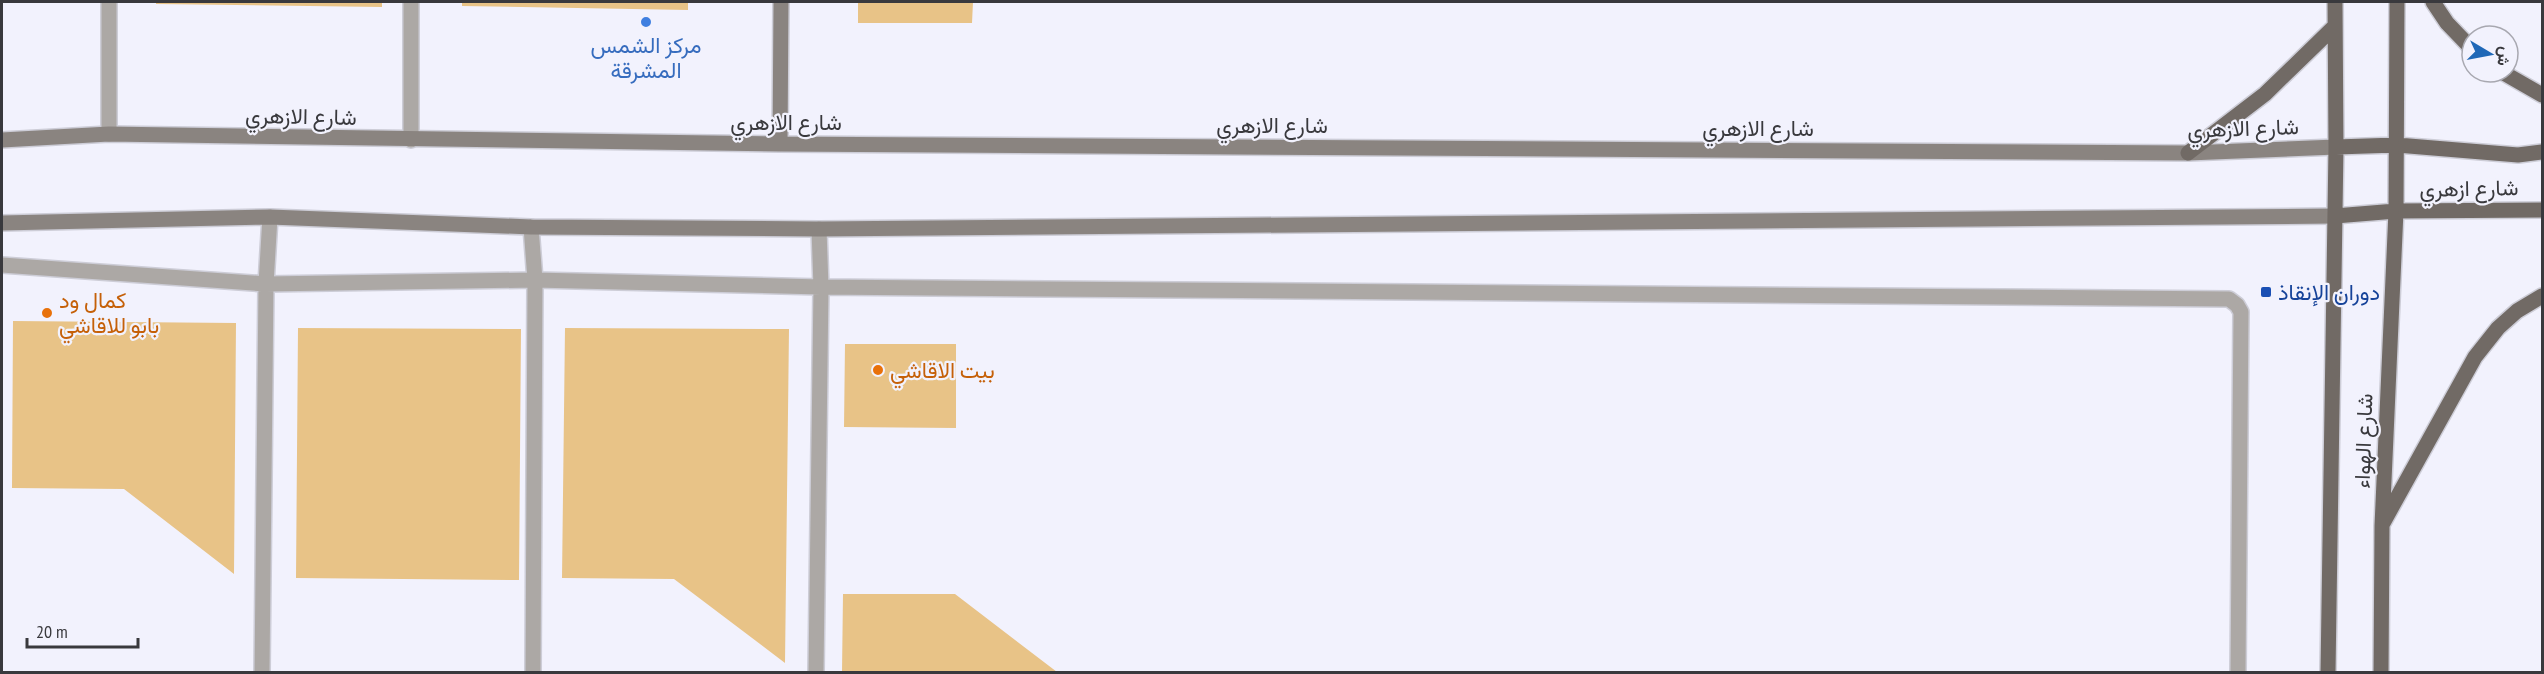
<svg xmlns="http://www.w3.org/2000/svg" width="2544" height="674" font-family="'PT Sans Narrow',Vazirmatn,sans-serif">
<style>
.building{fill:#e8c387}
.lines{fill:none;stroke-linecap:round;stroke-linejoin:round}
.street-casing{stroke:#cdcdd7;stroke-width:18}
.secondary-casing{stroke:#cdcdd7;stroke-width:18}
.primary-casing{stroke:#cdcdd7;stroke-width:18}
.street{stroke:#aca8a5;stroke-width:15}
.secondary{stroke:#8a8480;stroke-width:15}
.primary{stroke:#716a65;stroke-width:15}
.shop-dot{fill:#3f7fe0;stroke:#f2f2fd;stroke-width:2}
.transit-dot{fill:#1a4fb4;stroke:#f2f2fd;stroke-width:2}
.food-dot{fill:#e8710a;stroke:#f2f2fd;stroke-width:2}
.labels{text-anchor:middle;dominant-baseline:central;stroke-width:4.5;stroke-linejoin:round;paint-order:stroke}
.shop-label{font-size:22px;fill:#366cbe;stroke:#f2f2fd}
.street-label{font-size:22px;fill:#39393d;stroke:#f2f2fd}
.transit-label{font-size:22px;fill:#164399;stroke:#f2f2fd;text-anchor:start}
.food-label{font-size:22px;fill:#c56008;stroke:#f2f2fd;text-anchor:start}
</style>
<rect width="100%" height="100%" fill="#f2f2fd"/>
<path class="building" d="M156,2H382V7L156,4Z
M462,2H688V10L462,6Z
M858,2H973L972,23H858Z
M13,321L236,323L234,574L124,489L12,488Z
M298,328L521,329L519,580L296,578Z
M565,328L789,329L785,663L674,579L562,578Z
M845,344H956V428L844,427Z
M843,594H955L1057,672H842Z"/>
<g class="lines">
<g class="street-casing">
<path id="street" d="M109,2V134
M411,140V2
M531,227L535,280L533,672
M2,265L266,284L535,280L821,287L2229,299L2237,305L2241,312L2238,672
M262,672L266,284L270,217
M816,672L821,287L819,229"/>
</g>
<g class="secondary-casing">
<path id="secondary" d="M2,140L109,134L780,144L2188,153L2336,147
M780,144L781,2
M2,223L270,217L531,227L819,229L2335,216"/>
</g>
<g class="primary-casing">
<path id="primary" d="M2433,2L2447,23L2472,49
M2502,72L2542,95
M2336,147L2397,145L2518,155L2542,152
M2188,153L2265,94L2335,26
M2335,216L2396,211L2542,210
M2383,523L2475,357L2498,328L2517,311L2542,296
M2328,672L2336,147L2335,2
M2381,672L2382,526L2396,211L2397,2"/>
</g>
<use href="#street" class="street"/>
<use href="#secondary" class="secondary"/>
<use href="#primary" class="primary"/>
</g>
<circle class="shop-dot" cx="646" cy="22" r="6"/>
<rect class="transit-dot" x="2260" y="286" width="12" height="12" rx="3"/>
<g class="food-dot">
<circle cx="47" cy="313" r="6"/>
<circle cx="878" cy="370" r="6"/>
</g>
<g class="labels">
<g class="shop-label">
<text x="646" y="45">مركز الشمس<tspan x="646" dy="25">المشرقة</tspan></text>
</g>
<g class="street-label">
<text transform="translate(301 116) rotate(1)">شارع الازهري</text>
<text x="786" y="122">شارع الازهري</text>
<text x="1272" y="125">شارع الازهري</text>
<text x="1758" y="128">شارع الازهري</text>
<text transform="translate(2243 128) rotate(-2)">شارع الازهري</text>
<text transform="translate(2469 188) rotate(-1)">شارع ازهري</text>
<text transform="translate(2363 441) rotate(-88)">شارع الهواء</text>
</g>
<g class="transit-label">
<text x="2278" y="292">دوران الإنقاذ</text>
</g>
<g class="food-label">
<text x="59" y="300">كمال ود<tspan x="59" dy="25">بابو للاقاشي</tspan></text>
<text x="890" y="370">بيت الاقاشي</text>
</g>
</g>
<rect width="2544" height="674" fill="none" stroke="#39393d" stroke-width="6"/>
<g transform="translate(2490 54) rotate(100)"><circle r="28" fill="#f2f2fd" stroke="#a8a8b0" stroke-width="1.5"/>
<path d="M0-4.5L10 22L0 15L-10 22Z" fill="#1f68b7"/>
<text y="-9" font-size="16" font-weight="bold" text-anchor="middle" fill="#39393d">ش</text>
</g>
<path d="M27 638v9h111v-9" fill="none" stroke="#39393d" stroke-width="3"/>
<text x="36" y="638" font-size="18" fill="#39393d" stroke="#f2f2fd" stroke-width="4.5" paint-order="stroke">20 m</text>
</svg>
